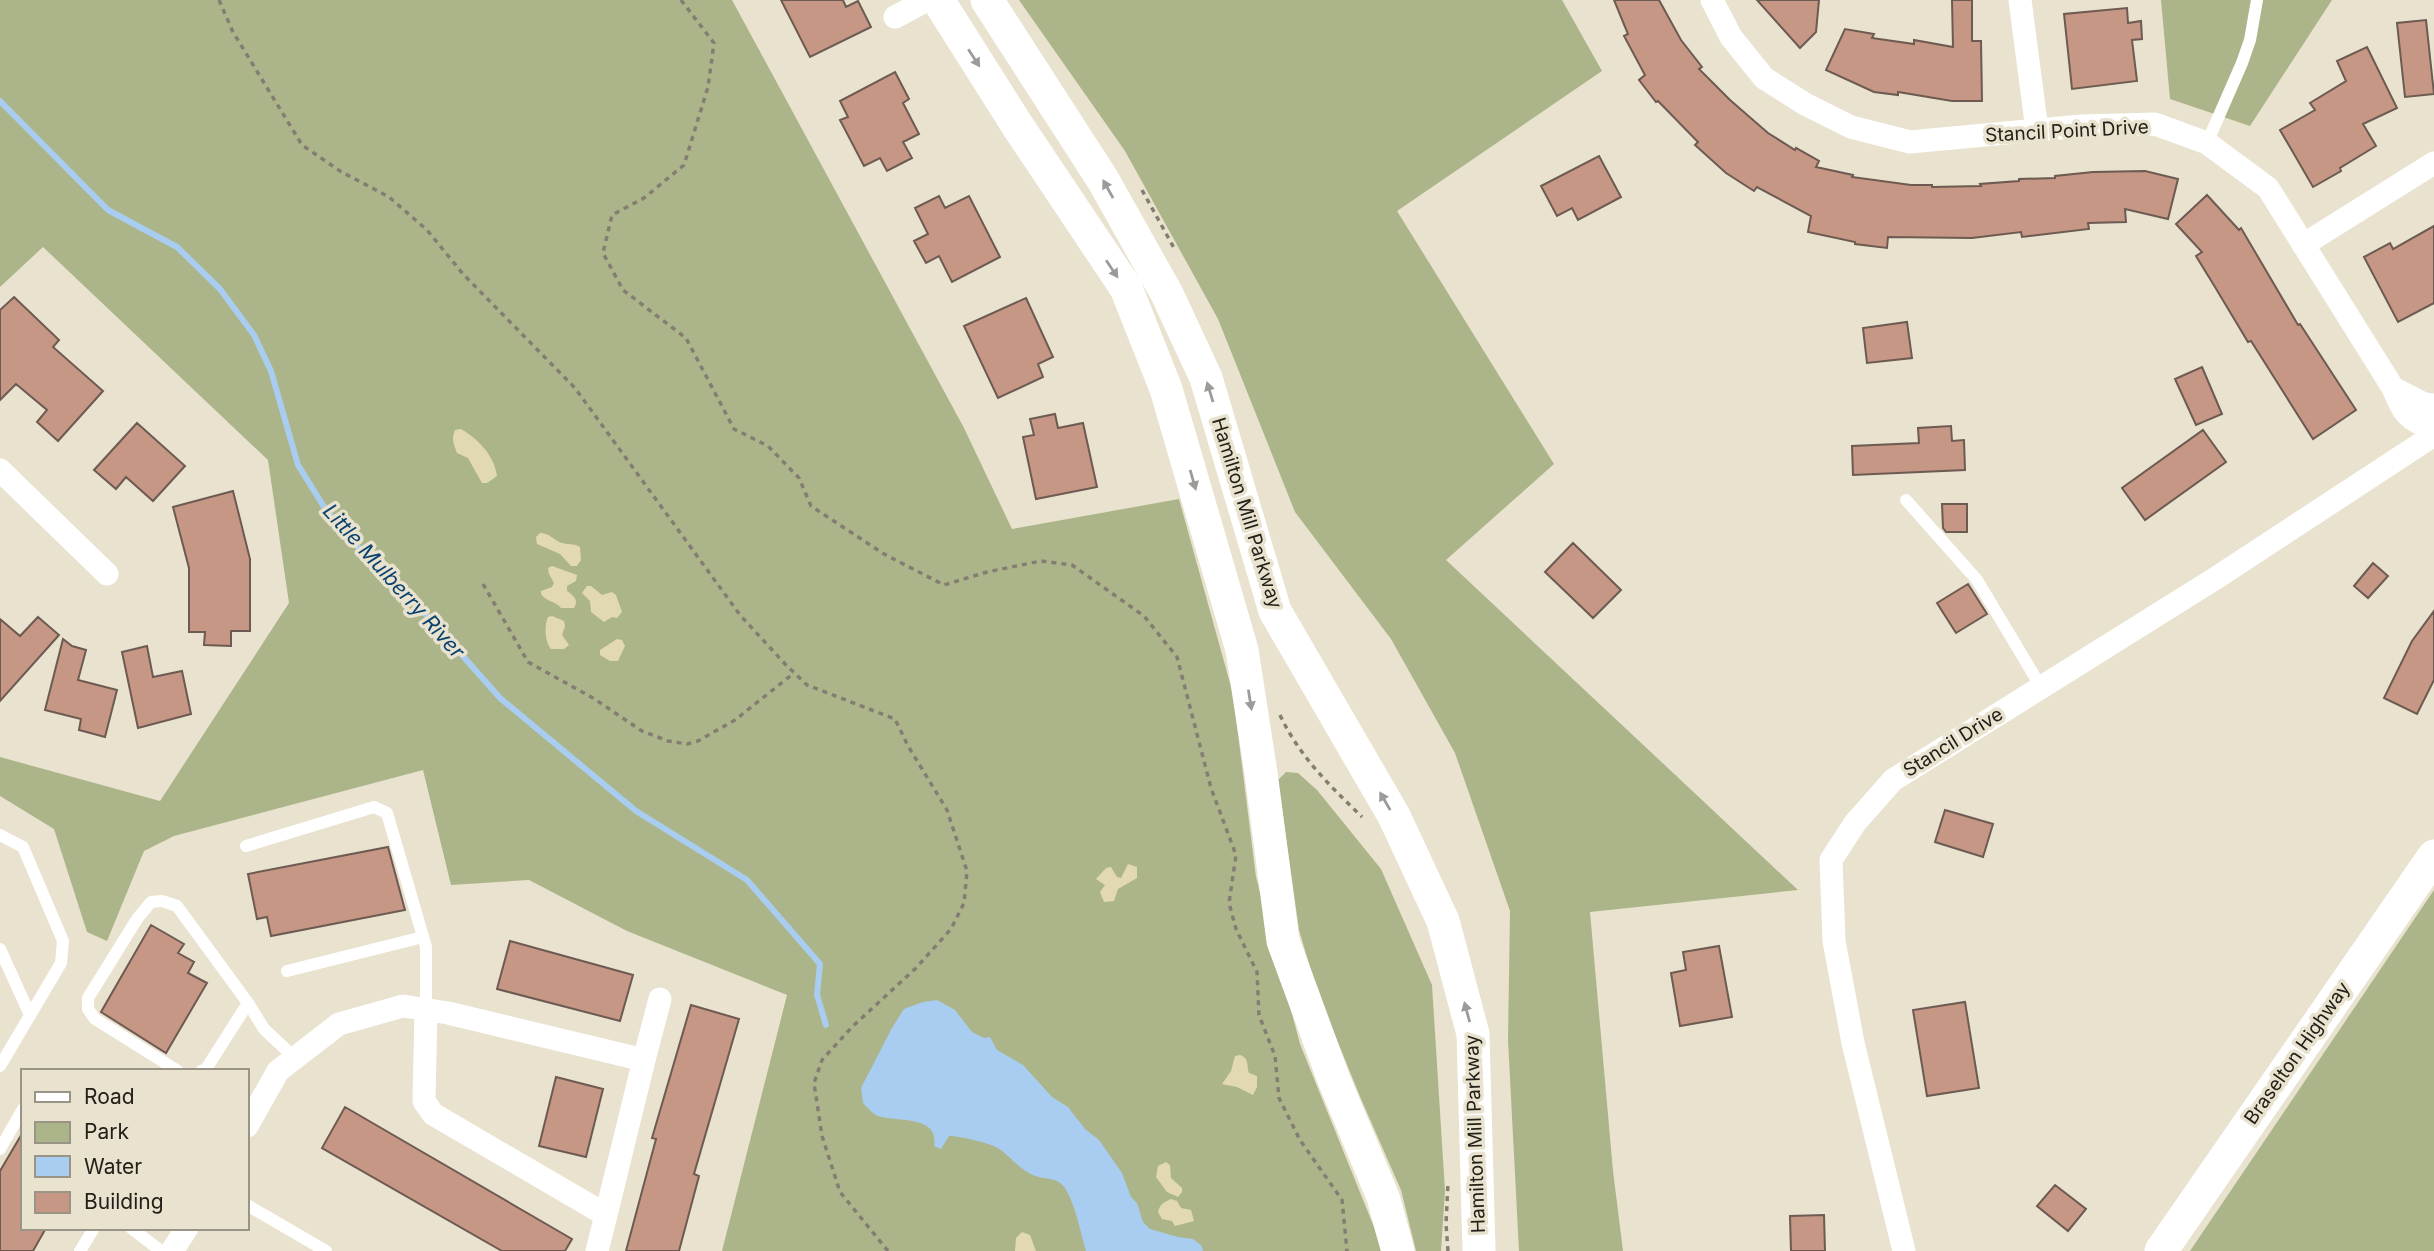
<svg xmlns="http://www.w3.org/2000/svg" width="2434" height="1251" font-family="Inter,sans-serif">
<style>
.green{fill:#acb589}
.sand{fill:#e2d9b4}
.water{fill:#a9cdf1}
.lines{fill:none;stroke-linecap:round;stroke-linejoin:round}
.stream{stroke:#a9cdf1;stroke-width:6}
.building{fill:#c69784;stroke:#6d5a52;stroke-width:2}
.path{stroke:#837e71;stroke-width:3.5;stroke-dasharray:5 5;stroke-linecap:butt}
.lane{stroke:#fff;stroke-width:12}
.street{stroke:#fff;stroke-width:23}
.secondary{stroke:#fff;stroke-width:33}
.oneway{fill:#9c9b98}
.labels{text-anchor:middle;dominant-baseline:central;stroke-width:7;stroke-linejoin:round;paint-order:stroke}
.street-label{font-size:19px;fill:#232019;stroke:#e8e2ce}
.water-label{font-size:21px;font-style:italic;fill:#09426e;stroke:#e8e2ce}
</style>
<rect width="100%" height="100%" fill="#e8e2ce"/>
<path class="green" d="M0,0H732L964,428L1012,529L1179,499L1233,694L1256,877L1300,1044L1374,1227L1381,1251H722L787,995L627,931L529,880L451,885L423,770L174,836L144,851L107,941L87,932L54,829L0,796V757L160,801L289,603L268,460L43,247L0,287Z
M1019,0H1562L1602,71L1397,211L1554,464L1446,560L1798,890L1590,912L1613,1171L1623,1251H1519L1508,1040L1510,911L1455,753L1391,639L1295,512L1218,319L1125,151Z
M2161,0H2332L2250,126L2170,99Z
M1286,772L1298,773L1317,790L1381,869L1432,985L1445,1191L1441,1251H1416L1401,1190L1361,1099L1317,991L1299,930L1278,780Z
M2434,890V1251H2190Z"/>
<path class="sand" d="M461,429C479,440 494,455 497,476L487,483H482L468,458L457,453C454,444 451,440 455,430Z
M540,533C550,533 553,540 562,543C569,545 573,543 580,547L581,560L577,566H571L560,554L537,544L536,537Z
M552,566L577,575L576,581L567,586V591C574,596 579,600 574,608H561C556,601 546,602 541,594V591L552,587L554,583L549,574L548,568Z
M587,586H591L602,595L612,592L616,595L622,612L617,618L612,617L604,622L591,612L590,601L582,593Z
M552,616L564,621L565,626L562,635L569,645L564,649H551C545,642 544,626 548,617Z
M617,639L622,640L625,646L618,661H610L600,655V650Z
M1128,864L1137,867V878L1118,889L1114,901L1104,902L1100,892L1105,885L1096,879L1106,868L1111,867L1117,877L1121,878Z
M1240,1055C1250,1059 1246,1064 1249,1073L1257,1076V1087L1253,1095L1237,1087L1222,1084L1231,1071L1235,1056Z
M1166,1162L1170,1165L1171,1178L1182,1188V1192L1178,1197L1167,1192L1156,1177L1158,1166Z
M1171,1199L1177,1201L1181,1208L1191,1210L1194,1221L1175,1226L1172,1221L1162,1219L1158,1212C1160,1204 1164,1202 1171,1199Z
M1022,1232L1030,1235L1036,1251H1015L1016,1238Z"/>
<path class="water" d="M937,1000L955,1010L972,1032L984,1038L990,1037L997,1050L1023,1065L1052,1097L1068,1107L1085,1129L1099,1140L1122,1173L1131,1197L1137,1203L1143,1222L1150,1229L1178,1237L1193,1239L1201,1245L1203,1251H1086C1080,1231 1076,1206 1065,1188C1056,1175 1043,1181 1031,1174C1019,1168 1011,1158 1001,1150C992,1143 960,1136 949,1136L941,1149L934,1146C940,1113 892,1123 876,1115C871,1112 866,1106 863,1103L861,1088L892,1028L904,1009L923,1002Z"/>
<g class="lines">
<path class="stream" d="M0,101L108,210L177,247L220,289L254,335L271,371L298,465L326,510L372,563L423,611L500,698L636,811L747,880L820,964L817,995L826,1025"/>
</g>
<path class="building" d="M781,0H843L846,7L858,1L871,27L810,57Z
M1614,0H1659L1681,40L1702,67L1699,69L1730,100L1768,133L1795,150L1796,148L1819,161L1816,167L1853,175L1852,177L1911,185H1932V187L1981,186L1980,184L2019,181V179L2055,178V176L2093,172L2145,171L2178,179L2168,219L2125,209L2126,222L2088,223L2089,229L2022,237L2021,232L1972,238L1888,237L1887,248L1855,244V242L1808,232L1811,216L1757,187L1754,191L1726,173L1695,145L1698,142L1658,101L1656,102L1639,80L1645,75L1624,36L1628,34Z
M1757,0H1819L1816,32L1800,48Z
M1952,0H1972V41H1981L1982,101H1952L1898,92V95L1874,92L1826,70L1845,29L1874,34L1872,38L1914,44V40L1953,47Z
M2127,8L2128,23L2141,21L2142,39L2132,40L2137,81L2072,89L2064,14Z
M2426,20L2434,94L2405,97L2397,23Z
M2367,47L2397,108L2363,124L2376,146L2340,168L2341,171L2313,187L2280,130L2315,110L2310,103L2346,81L2337,61Z
M895,72L909,99L903,103L919,134L903,142L912,158L887,171L880,158L864,166L840,120L848,117L840,101Z
M1599,156L1621,197L1578,220L1572,208L1557,216L1541,186Z
M2207,195L2239,230L2241,228L2298,325L2300,324L2356,410L2313,439L2251,341L2248,342L2215,287L2196,256L2202,252L2176,224Z
M939,196L945,208L969,196L1000,257L952,282L939,256L926,263L914,241L928,234L915,208Z
M2434,226V303L2398,322L2364,257L2390,243L2393,249Z
M14,297L59,340L53,347L103,391L58,441L37,422L47,410L16,384L0,400V310Z
M1026,298L1053,357L1038,364L1043,377L998,398L964,326Z
M1907,322L1912,358L1867,363L1863,328Z
M2202,367L2222,414L2196,425L2175,379Z
M1055,414L1058,428L1083,423L1097,487L1036,499L1023,437L1034,435L1030,419Z
M137,423L185,466L153,501L126,477L116,489L94,470Z
M1951,426L1952,441L1964,440L1965,470L1853,475L1852,446L1919,443L1918,428Z
M2203,430L2226,462L2145,520L2122,488Z
M233,491L250,559V631H231V646L204,645L205,632H189V568L173,507Z
M1942,504H1967V532H1946L1943,528Z
M1573,543L1621,590L1593,618L1545,572Z
M2373,563L2388,576L2368,598L2354,586Z
M1968,584L1987,614L1956,633L1937,603Z
M2434,611V680L2417,714L2384,698L2412,641Z
M38,617L59,635L0,701V619L20,636Z
M63,639L72,646L86,650L78,680L117,690L105,737L79,730L81,719L45,710Z
M147,646L153,677L182,671L191,714L138,728L122,652Z
M1945,810L1993,824L1983,857L1935,842Z
M388,847L405,910L271,936L267,917L257,919L248,874Z
M151,925L184,944L178,953L194,962L188,973L207,983L166,1053L101,1012Z
M510,941L633,975L620,1021L497,989Z
M1719,946L1732,1017L1680,1026L1671,973L1686,970L1683,952Z
M1965,1002L1979,1088L1927,1096L1913,1010Z
M691,1005L739,1019L694,1174L699,1176L679,1251H626L656,1139L652,1138Z
M556,1077L603,1089L586,1157L539,1146Z
M345,1107L572,1239L565,1251H502L322,1148Z
M23,1132V1228H46L33,1251H0V1171Z
M2055,1185L2086,1209L2068,1231L2037,1206Z
M1824,1215L1825,1251H1791L1790,1216Z"/>
<g class="lines">
<path class="path" d="M219,0L233,32L302,145L340,171L389,197L427,230L463,274L575,388L740,615L786,665L807,685L895,719L908,746L947,810L967,871L964,903L951,929L916,968L852,1027L822,1060L814,1083L822,1136L840,1192L888,1251
M681,0L714,43L708,87L684,165L644,198L612,215L603,253L623,290L686,338L734,429L768,446L799,478L811,506L884,554L944,585L987,572L1041,561L1072,565L1144,616L1177,657L1211,788L1236,855L1229,903L1236,929L1257,972L1259,1015L1275,1056L1279,1098L1300,1140L1342,1200L1347,1251
M1142,190L1174,248
M483,584L528,662L593,698L642,731L668,741L687,744L698,741L735,720L794,673
M1280,715C1299,756 1330,786 1362,817
M1448,1251L1446,1224L1448,1183"/>
<path class="lane" d="M2207,143L2242,63L2250,40L2257,0
M1906,500L1977,580L2041,687
M0,835L23,847L63,941L61,963L0,1066
M246,846L374,807L387,813L426,947V1009
M0,949L30,1015
M287,971L423,937
M178,1071L95,1019L88,1009V998L137,919L151,902L162,901L177,906L248,1003L264,1029L295,1058
M201,1071L206,1069L248,1003
M0,1149L23,1109
M247,1205L326,1251
M131,1228L161,1251
M80,1251L94,1228"/>
<path class="street" d="M1712,0L1731,37L1764,78L1805,104L1851,127L1910,142L2081,126L2155,124L2207,143L2268,188L2393,388C2404,414 2407,420 2434,429
M2020,0L2037,130
M895,17L927,0
M2303,245L2434,163
M2393,388L2424,404L2434,405
M0,470L107,574
M644,1060L660,999
M247,1126L278,1071L339,1024L403,1006L448,1013L644,1060L606,1215L433,1114L424,1101L426,1009
M172,1251L187,1228
M597,1251L606,1215
M1904,1251L1853,1043L1834,941L1831,860L1855,823L1893,780L2216,578L2434,435"/>
<path class="secondary" d="M938,0L1017,125L1126,288L1166,389L1242,650L1261,773L1283,941L1334,1080L1383,1197L1398,1251
M987,0L1103,180L1167,294L1206,378L1275,611L1394,816L1443,921L1473,1034L1479,1251
M2161,1251L2434,856"/>
</g>
<defs><path id="oneway-solid" d="M-6-.8H1V-3.2L6.5 0L1 3.2V.8H-6Z" transform="scale(1.75)"/></defs>
<g class="oneway">
<use href="#oneway-solid" transform="translate(974 58) rotate(57)"/>
<use href="#oneway-solid" transform="translate(1108 189) rotate(-119)"/>
<use href="#oneway-solid" transform="translate(1112 269) rotate(56)"/>
<use href="#oneway-solid" transform="translate(1210 392) rotate(-107)"/>
<use href="#oneway-solid" transform="translate(1193 480) rotate(74)"/>
<use href="#oneway-solid" transform="translate(1250 700) rotate(81)"/>
<use href="#oneway-solid" transform="translate(1385 801) rotate(-120)"/>
<use href="#oneway-solid" transform="translate(1467 1012) rotate(-105)"/>
</g>
<g class="labels">
<g class="street-label">
<text transform="translate(2067 131) rotate(-3)">Stancil Point Drive</text>
<text transform="translate(1247 513) rotate(73)">Hamilton Mill Parkway</text>
<text transform="translate(1953 742) rotate(-32)">Stancil Drive</text>
<text transform="translate(2297 1053) rotate(-55)">Braselton Highway</text>
<text transform="translate(1475 1134) rotate(-92)">Hamilton Mill Parkway</text>
</g>
<g class="water-label">
<text transform="translate(394 581) rotate(48)">Little Mulberry River</text>
</g>
</g>
<rect x="21" y="1069" width="228" height="161" fill="#e8e2ce" stroke="#999486" stroke-width="2"/>
<rect x="35" y="1092" width="35" height="10" fill="#ffffff" stroke="#999486" stroke-width="2"/>
<text x="84" y="1104" font-size="21" fill="#232019">Road</text>
<rect x="35" y="1122" width="35" height="21" fill="#acb589" stroke="#999486" stroke-width="2"/>
<text x="84" y="1139" font-size="21" fill="#232019">Park</text>
<rect x="35" y="1156" width="35" height="21" fill="#a9cdf1" stroke="#999486" stroke-width="2"/>
<text x="84" y="1174" font-size="21" fill="#232019">Water</text>
<rect x="35" y="1192" width="35" height="21" fill="#c69784" stroke="#999486" stroke-width="2"/>
<text x="84" y="1209" font-size="21" fill="#232019">Building</text>
</svg>
